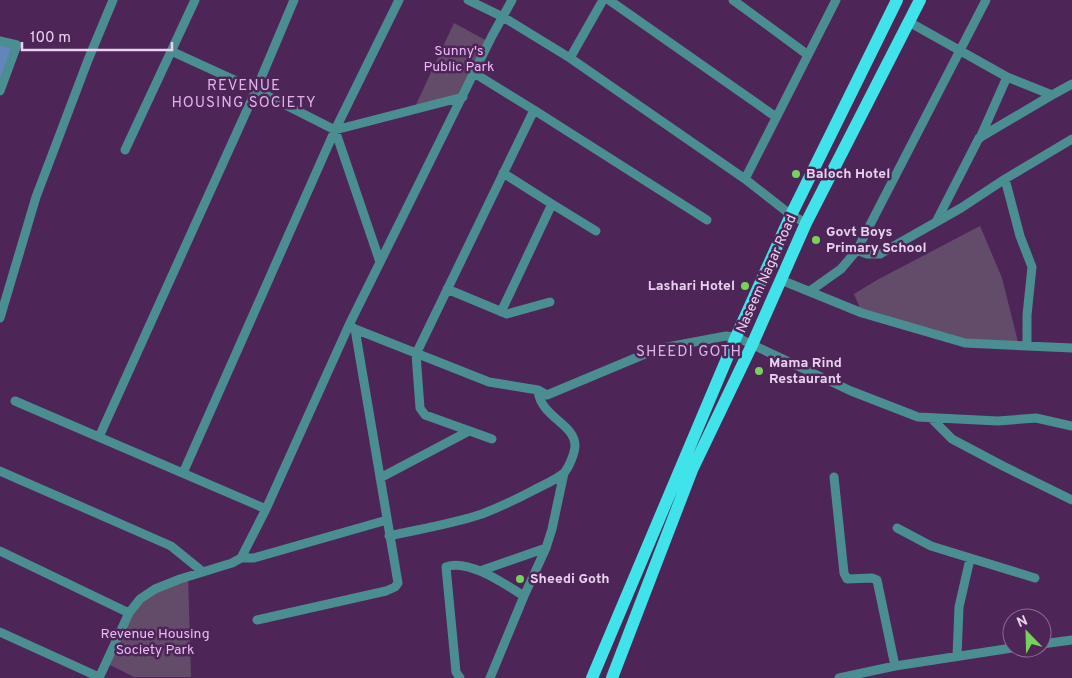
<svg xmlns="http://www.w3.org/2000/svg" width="1072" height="678" font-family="Overpass,sans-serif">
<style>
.green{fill:#634c69}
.water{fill:#6385bc}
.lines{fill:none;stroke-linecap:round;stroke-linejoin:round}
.minor{stroke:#4b8e91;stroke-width:9}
.primary{stroke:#40e3e9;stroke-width:12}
.poi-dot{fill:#76d25a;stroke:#4d2657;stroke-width:2}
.labels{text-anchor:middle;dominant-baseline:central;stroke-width:5;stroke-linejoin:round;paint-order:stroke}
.park-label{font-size:14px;fill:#ebbbf8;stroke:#4d2657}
.poi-label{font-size:14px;font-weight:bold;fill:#e9d2ef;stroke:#4d2657;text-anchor:start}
.street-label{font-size:14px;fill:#e9d2ef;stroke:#4d2657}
.neighbourhood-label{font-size:15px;letter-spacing:1px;fill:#e0b2ec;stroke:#4d2657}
</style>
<rect width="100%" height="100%" fill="#4d2657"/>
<path class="green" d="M454,23L489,42L463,97L414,109Z
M980,226L1002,278L1019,346L965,343L862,313L854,294L877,280Z
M188,576L191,677H134L106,663L140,599Z"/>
<path class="water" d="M0,41L17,45L0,91Z"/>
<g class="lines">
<path class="minor" d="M468,0L503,17L570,58L745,179L791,215L806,223
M609,0L776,117
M733,0L808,55
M909,22L1007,77L1052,95L1072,84
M0,41L17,45L0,91
M171,51L256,90L335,130L463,97
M570,58L603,0
M474,73L534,110
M335,130L380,262
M980,138L1007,77
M125,150L195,0
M503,173L552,204
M745,179L836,0
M1005,179L1020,236L1032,267L1027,315V346
M937,220L979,138L1052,95
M857,250L986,0
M781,280L862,313L965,343L1072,348
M447,289L507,314L550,302
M810,291L841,269L857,250L867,254H880L961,208L1005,179L1072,139
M501,312L552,204L596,231
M0,318L36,197L88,60L113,0
M349,325L492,36L512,0
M15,401L266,509
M931,418L952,439L1003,466L1072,500
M99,437L256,90L294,0
M492,439L425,415L420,408L416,354L534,110L707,220
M0,471L171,546L203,572
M183,473L335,130L399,0
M834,477L844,573L847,579L872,578L877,580L895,666
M380,478L469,431
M897,528L931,546L1035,578
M389,536C420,529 452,524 482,514C500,507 517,499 534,490C543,485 556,480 564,473C569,467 575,453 575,445C574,423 540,417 538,390
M0,551L129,613
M241,558H254L387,520
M480,571L546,548
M257,620L386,591L395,587L398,583L355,329
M0,632L99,677
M1042,644L1072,640
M957,656L959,607L970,559
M99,678L129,613L140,599L155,589L180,579L232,563L241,558L266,509L349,325L355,329L489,382L538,390L547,395L657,349L726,336L736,337L851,391L918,417L998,421L1036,418L1072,426
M460,678L456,672L446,567C468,558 506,585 524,596L546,548L552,529L564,473
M490,678L524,596
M839,678L895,666L1012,648"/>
<path class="primary" d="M592,678L736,337L791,215L897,0
M612,678L692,470L752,345L806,223L920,0"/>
</g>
<g class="poi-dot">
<circle cx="796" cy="174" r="5"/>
<circle cx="816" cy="240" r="5"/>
<circle cx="745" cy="286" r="5"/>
<circle cx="759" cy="371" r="5"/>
<circle cx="520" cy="579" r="5"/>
</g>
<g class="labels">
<g class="park-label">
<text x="459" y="51">Sunny's<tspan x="459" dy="16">Public Park</tspan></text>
<text x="155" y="634">Revenue Housing<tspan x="155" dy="16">Society Park</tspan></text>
</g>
<g class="poi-label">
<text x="806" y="174">Baloch Hotel</text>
<text x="826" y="232">Govt Boys<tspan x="826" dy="16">Primary School</tspan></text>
<text x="735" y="286" text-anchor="end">Lashari Hotel</text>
<text x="769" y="363">Mama Rind<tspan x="769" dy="16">Restaurant</tspan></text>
<text x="530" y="579">Sheedi Goth</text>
</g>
<g class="street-label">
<text transform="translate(767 274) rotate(-66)">Naseem Nagar Road</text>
</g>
<g class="neighbourhood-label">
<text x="244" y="86">REVENUE<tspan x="244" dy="17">HOUSING SOCIETY</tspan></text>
<text x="689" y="352">SHEEDI GOTH</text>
</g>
</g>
<g transform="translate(1027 633) rotate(337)"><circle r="24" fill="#4d2657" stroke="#8b6b94"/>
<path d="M0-4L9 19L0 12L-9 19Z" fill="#76d25a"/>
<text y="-8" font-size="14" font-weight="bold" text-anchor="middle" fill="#e9d2ef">N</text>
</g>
<path d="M22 42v8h150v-8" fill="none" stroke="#e9d2ef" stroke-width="2.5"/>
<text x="30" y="42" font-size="15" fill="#e9d2ef" stroke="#4d2657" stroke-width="4" paint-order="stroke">100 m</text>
</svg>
